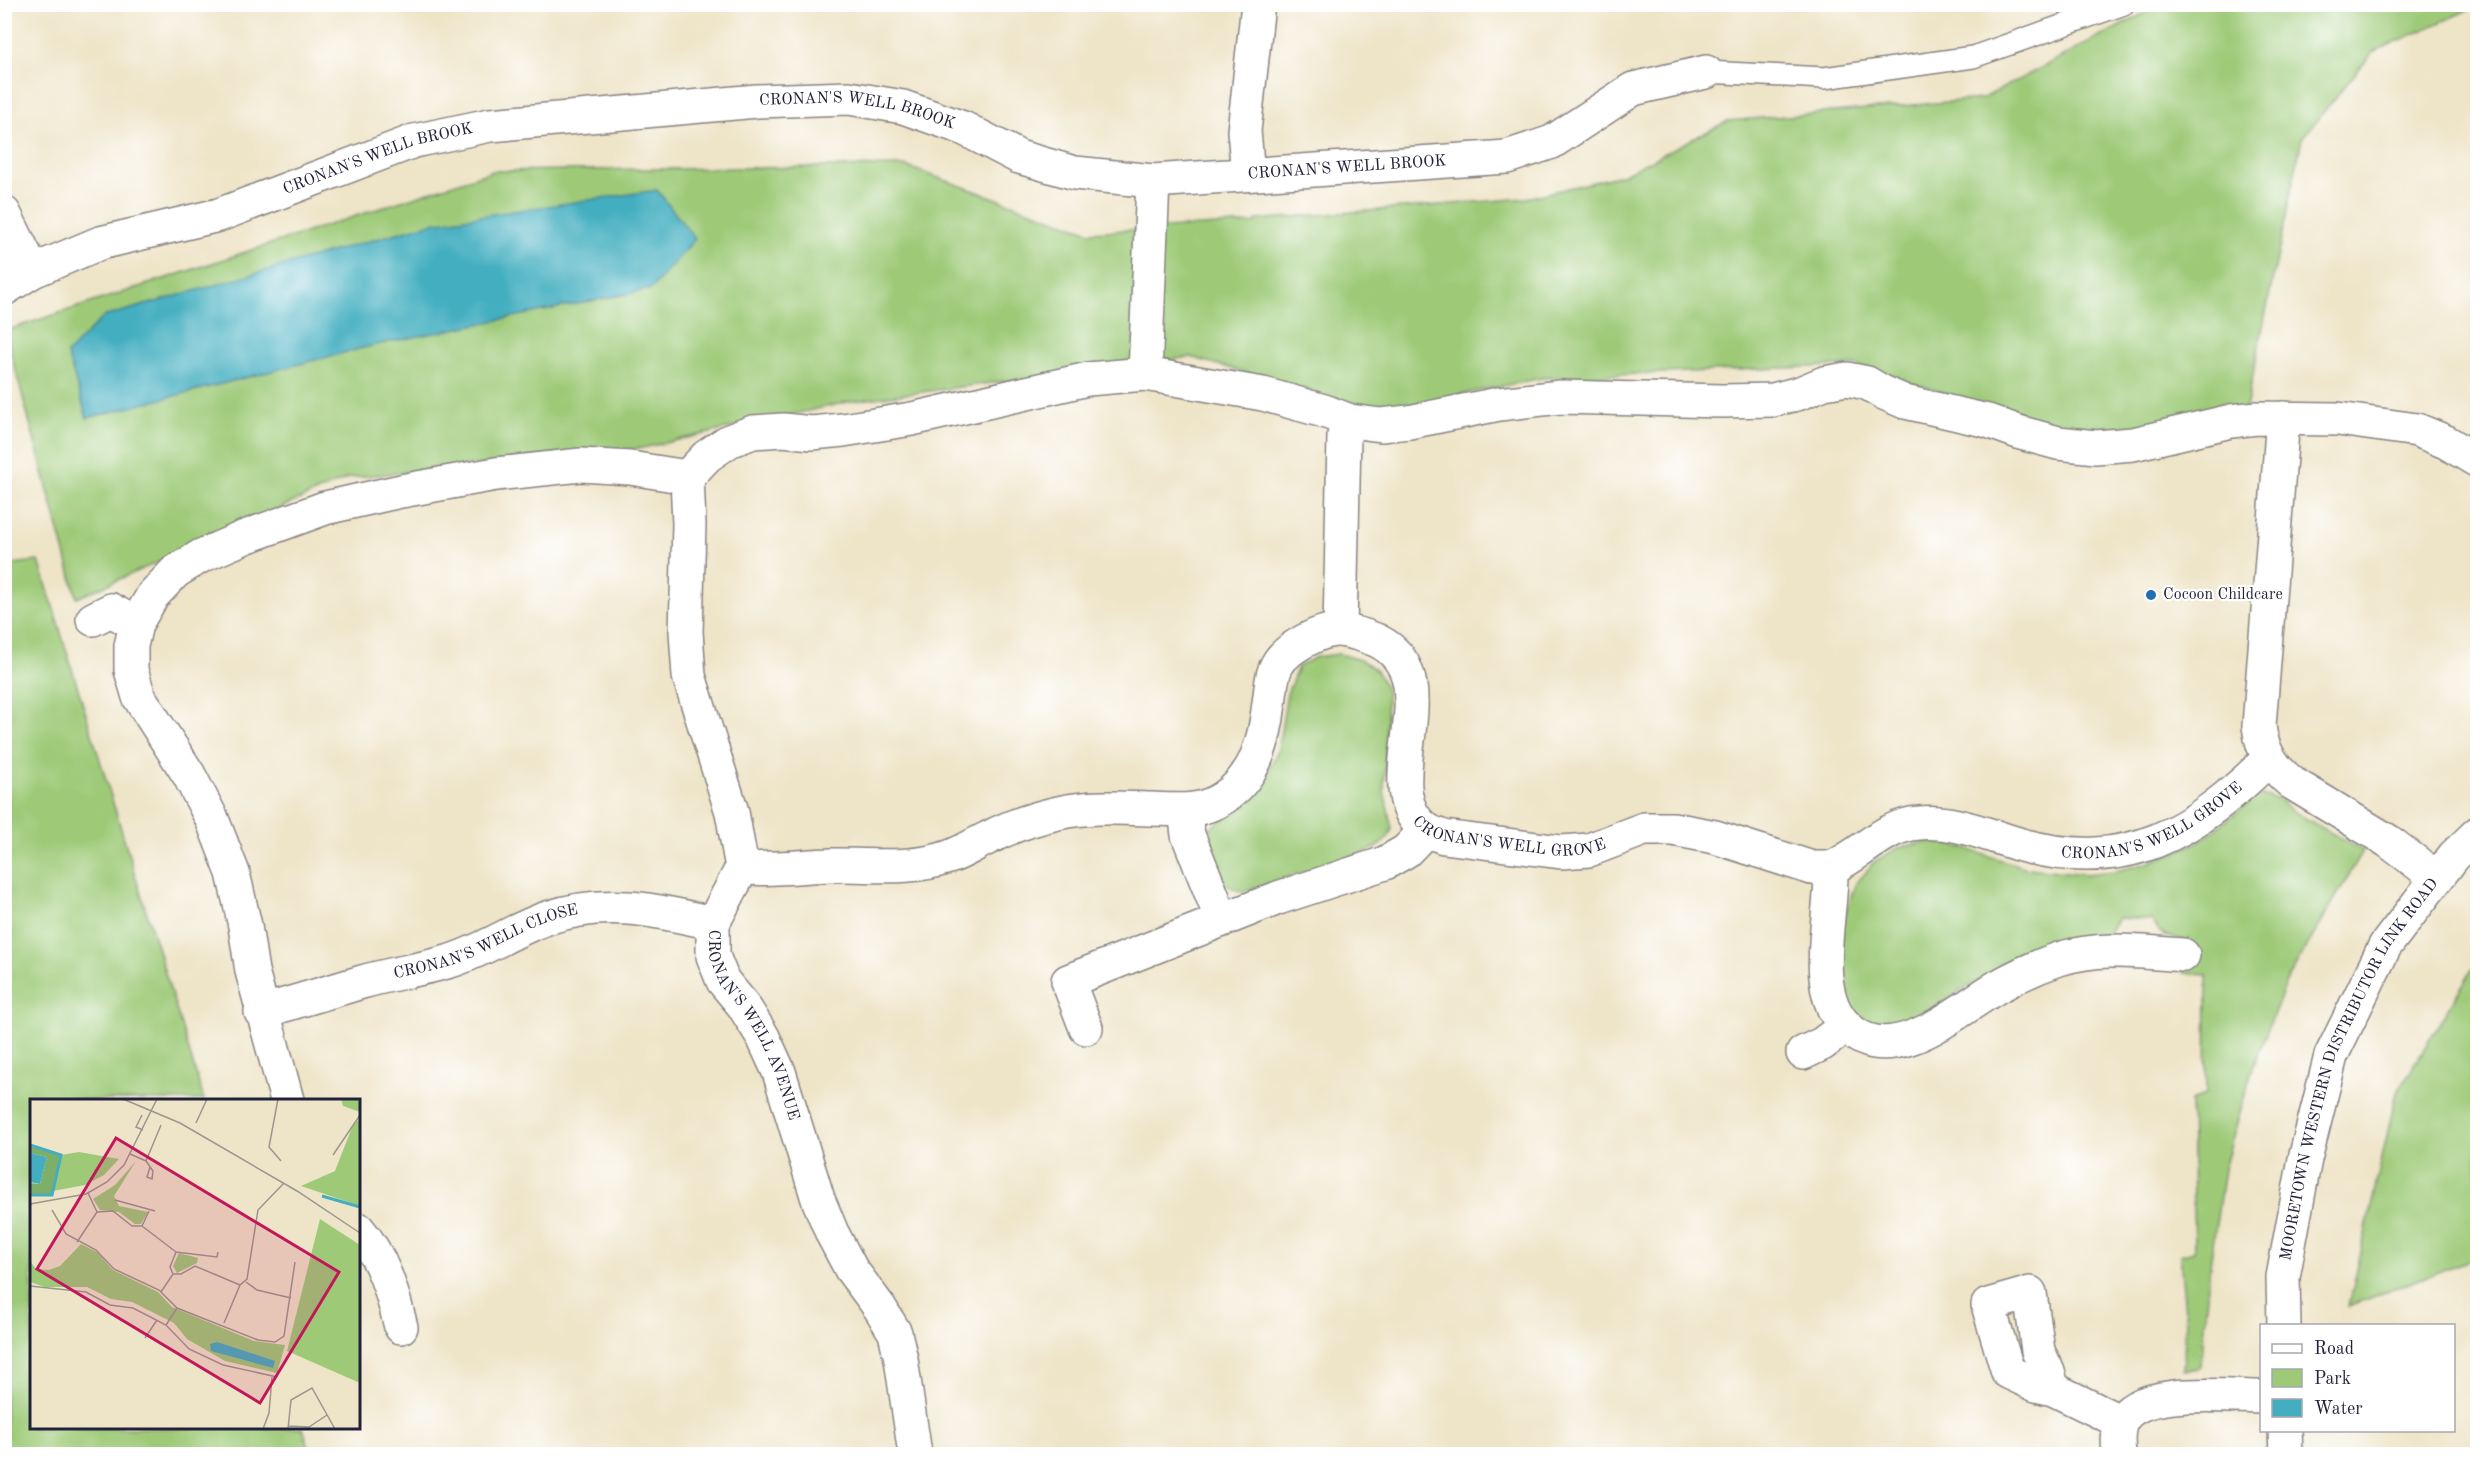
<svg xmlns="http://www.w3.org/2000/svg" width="2482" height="1459" font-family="'Old Standard TT',serif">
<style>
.green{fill:#9eca78;stroke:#60765a;stroke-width:1.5}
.water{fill:#42aec0;stroke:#32687e;stroke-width:1.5}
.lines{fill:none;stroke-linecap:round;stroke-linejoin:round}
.lane-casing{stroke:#888381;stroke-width:24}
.street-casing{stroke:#888381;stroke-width:36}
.lane{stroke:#fff;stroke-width:21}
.street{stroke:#fff;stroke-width:33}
.poi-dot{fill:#1f6fb2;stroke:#fff;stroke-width:2}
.labels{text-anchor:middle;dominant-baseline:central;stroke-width:4.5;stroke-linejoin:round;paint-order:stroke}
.street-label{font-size:16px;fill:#22223b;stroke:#fff}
.poi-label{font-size:16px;fill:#22223b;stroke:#fff;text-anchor:start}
.inset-river{fill:none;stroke:#42aec0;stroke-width:3}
.inset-road{fill:none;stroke:#9c968f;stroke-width:1.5}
.view{fill:#c2185b;fill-opacity:0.15;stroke:#c2185b;stroke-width:3}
.inset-edge{fill:none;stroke:#22223b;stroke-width:3}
</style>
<rect width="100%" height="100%" fill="#fff"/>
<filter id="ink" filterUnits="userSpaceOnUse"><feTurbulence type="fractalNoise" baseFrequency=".0167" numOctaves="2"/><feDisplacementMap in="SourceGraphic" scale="12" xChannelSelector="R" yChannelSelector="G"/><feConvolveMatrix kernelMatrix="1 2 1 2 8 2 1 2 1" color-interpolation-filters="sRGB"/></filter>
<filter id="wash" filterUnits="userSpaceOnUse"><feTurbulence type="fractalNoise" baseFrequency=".008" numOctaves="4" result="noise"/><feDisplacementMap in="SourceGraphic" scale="24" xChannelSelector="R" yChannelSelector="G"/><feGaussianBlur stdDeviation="1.35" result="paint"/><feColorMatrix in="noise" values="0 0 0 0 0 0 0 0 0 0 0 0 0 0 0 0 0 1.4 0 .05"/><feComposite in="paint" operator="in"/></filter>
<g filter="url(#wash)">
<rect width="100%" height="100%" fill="#eee4c7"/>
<path class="green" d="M2160,5H2477V6L2373,52L2302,138L2244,418L2076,434L1855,365L1542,378L1379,411L1191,357L852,401L642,448L348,478L77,598L5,331L493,171L905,166L1090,232L1256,223V220L1527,198L1622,175L1728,121L1982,99Z
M39,561L204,1100H32V1428H303L311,1454H5L4,565Z
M1339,654C1366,660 1380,666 1387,695L1384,791L1392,829L1387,839L1376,848L1243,892C1213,884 1215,867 1204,840L1210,828L1242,806L1264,780L1278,750L1287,694L1298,667L1316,657Z
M2258,796H2269L2280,801L2291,810L2363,851L2286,982L2251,1073L2224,1169L2210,1264L2200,1368L2183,1370L2186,1323L2180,1255L2194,1251L2191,1101L2206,1094L2207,975L2183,973L2185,941C2168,937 2160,936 2151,920L2118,918L2110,931L2100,937L2020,957L1918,1016L1894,1027L1877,1026L1858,1015L1847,1002L1840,978L1843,920L1855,885L1875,861L1898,848L1925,842L1950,844L2027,868L2086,874L2114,871L2144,864L2175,853L2201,840Z
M2477,961V1257L2349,1306L2396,1095Z"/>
<path class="water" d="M657,190L695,239L651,289L375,345L87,418L67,354L103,317L432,223Z"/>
</g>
<g filter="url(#ink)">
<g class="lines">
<g class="lane-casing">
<path id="lane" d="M1706,72L1824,78L1973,57L2124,4"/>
</g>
<g class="street-casing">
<g id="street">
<path d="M1248,174L1244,131L1258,4"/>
<path d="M4,213L33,271"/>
<path id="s1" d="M4,289L33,271L100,243L219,215L414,141L490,125L757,101L849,98L903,107L963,128L1019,157L1075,173L1153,181L1507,157L1552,142L1633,89L1706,72"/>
<path d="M1145,374L1153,181"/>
<path d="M2283,418L2259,726C2262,751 2272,767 2292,783L2388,841L2437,878"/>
<path d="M687,477L707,456L729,441L753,432L783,430L812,433L843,430L912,419L1088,379L1145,374L1263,394L1324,411L1350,421L1381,425L1409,422L1499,404L1560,397L1722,401L1773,400L1800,393L1824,383L1847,379L1867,383L1884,393L1905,402L1988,421L2021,433L2058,443L2096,447L2133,444L2231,421L2257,418L2338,419L2417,430L2446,442L2478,461"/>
<path id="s2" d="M687,477L689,524L686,632L689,676L732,812L742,868L713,923V956L723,981L743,1005L763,1037L779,1072L818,1199L832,1233L851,1269L880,1308L895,1333L901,1359L915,1454"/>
<path d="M93,619L111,610L136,624"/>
<path d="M1340,630L1344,436L1350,421"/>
<path d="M1185,811L1188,835L1222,920"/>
<path id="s3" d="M742,868C772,870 801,866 831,865C871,864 909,871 949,857C962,853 975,844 988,838C1009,827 1035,818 1058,813C1089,806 1121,808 1152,809C1179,810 1200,813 1223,798C1256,777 1265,739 1269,703C1271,691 1271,676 1277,665C1286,648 1321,629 1340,630C1350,631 1369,637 1378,641C1453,679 1369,789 1426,829C1431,833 1439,835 1444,837L1561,852L1589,850L1644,829H1673L1715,837L1812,868H1831"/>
<path id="s4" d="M261,1012C295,1002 328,992 362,982C390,974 419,970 447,962C482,952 512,930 547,918C605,898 655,910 713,923"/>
<path id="s5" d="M1846,1026C1809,990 1833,914 1831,868C1861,855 1885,825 1919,823C1955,820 1987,835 2021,845C2130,874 2193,832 2269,759"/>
<path d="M1086,1028L1068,981L1278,898L1385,863L1406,851L1426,830"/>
<path d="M1803,1053L1822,1044L1846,1026C1890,1072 1956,1011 1997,987C2016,976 2038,966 2059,959C2100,946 2141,952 2183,955"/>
<path d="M287,1100L252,971L245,926L233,873L212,819L189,775L139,697L131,670V646L136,624L153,595L175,572L201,556L245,537L325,508L401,491L496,474L581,465L630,468L687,477"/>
<path d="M358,1229C383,1258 392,1291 401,1327"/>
<path id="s6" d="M2284,1326L2283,1277L2305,1159L2331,1056L2385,946L2454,856L2478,833"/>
<path d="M2053,1389L2048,1372L2038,1351L2030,1293L1988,1305L2008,1372L2036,1385L2053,1389L2121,1422"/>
<path d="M2285,1430L2286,1454"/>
<path d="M2119,1454C2118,1445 2117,1432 2121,1422C2138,1386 2228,1397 2262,1397"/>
</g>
</g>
<use href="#lane" class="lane"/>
<use href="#street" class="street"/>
</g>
</g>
<circle class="poi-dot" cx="2151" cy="595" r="6"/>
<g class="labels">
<g class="street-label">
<text stroke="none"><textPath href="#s1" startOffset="885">CRONAN'S WELL BROOK</textPath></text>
<text stroke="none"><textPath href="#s1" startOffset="398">CRONAN'S WELL BROOK</textPath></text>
<text stroke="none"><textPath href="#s1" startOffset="1388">CRONAN'S WELL BROOK</textPath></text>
<text stroke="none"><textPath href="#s5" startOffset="508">CRONAN'S WELL GROVE</textPath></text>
<text stroke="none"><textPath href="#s3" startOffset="1048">CRONAN'S WELL GROVE</textPath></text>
<text stroke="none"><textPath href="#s4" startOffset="236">CRONAN'S WELL CLOSE</textPath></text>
<text stroke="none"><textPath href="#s2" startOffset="573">CRONAN'S WELL AVENUE</textPath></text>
<text stroke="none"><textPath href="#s6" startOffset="273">MOORETOWN WESTERN DISTRIBUTOR LINK ROAD</textPath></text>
</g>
<g class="poi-label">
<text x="2163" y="595">Cocoon Childcare</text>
</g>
</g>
<g transform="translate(30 1099)">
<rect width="330" height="330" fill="#eee4c7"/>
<path d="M311,0H330V13L313,7ZM330,19V107L271,87L305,72L323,26ZM49,53L89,60L74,76L55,86L23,92L31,56ZM106,62L84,97L89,107L118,113L111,125H105L89,113L70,111L63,100L85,86ZM290,120L330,146V284L257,252ZM51,145L67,153L83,171L128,193L142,208L224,242L255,246L247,274L195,262L157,240L144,224L102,203L81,200L57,188H15L0,183V162L6,170L19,171L30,167ZM149,154L168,159L167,164L147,174L143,167Z" fill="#9eca78"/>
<path d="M0,46L31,56L22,96H0V84L10,85L17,58L0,54Z" fill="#7eae68"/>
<path d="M0,54L17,58L10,85L0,83ZM187,243L245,262L243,269L181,252L180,245Z" fill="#42aec0"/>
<path class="inset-river" d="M0,46L31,56L22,96H0M292,97L330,108"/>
<path class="inset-road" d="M93,0L150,24L267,92L330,134M248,0L239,48L251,62M112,16L106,28L113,31M166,24L177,0M100,55L116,62L131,26M303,56L330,16M116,62L123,72L122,80L117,78L120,68M58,94L67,113M85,101L125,112M0,105L56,95L77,83L94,66L127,0M22,111L36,135L66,151L84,170L129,191L147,209L228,241L245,243L254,237L265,163M67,113L83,112L102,127H112L119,112M112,127L146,153M47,143L67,113M146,153L187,158L188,153M143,175H151L165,167L210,186M143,175L140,168L146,153M216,183L227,191L261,199M0,187L56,193L80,206L103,209L136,226L159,250L193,266L247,278M131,193L143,175M194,224L210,186L217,180L228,111L254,84M136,226L147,209M115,239L127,221M258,327L279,328L297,316M233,330L239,314L242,278M258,330L261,301L282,289L305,330"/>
<path class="view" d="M86,39L309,173L230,304L7,170Z"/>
<rect width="330" height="330" class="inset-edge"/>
</g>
<rect width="2482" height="1459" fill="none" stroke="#fff" stroke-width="24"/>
<rect x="2260" y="1324" width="195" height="108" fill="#ffffff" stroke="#a7a7b1" stroke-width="1.5"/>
<rect x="2272" y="1344" width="30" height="9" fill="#ffffff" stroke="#a7a7b1" stroke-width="1.5"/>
<text x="2314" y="1354" font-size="18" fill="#22223b">Road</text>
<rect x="2272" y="1369" width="30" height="18" fill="#9eca78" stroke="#a7a7b1" stroke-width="1.5"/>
<text x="2314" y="1384" font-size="18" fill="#22223b">Park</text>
<rect x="2272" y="1399" width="30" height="18" fill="#42aec0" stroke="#a7a7b1" stroke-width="1.5"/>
<text x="2314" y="1414" font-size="18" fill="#22223b">Water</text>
</svg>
